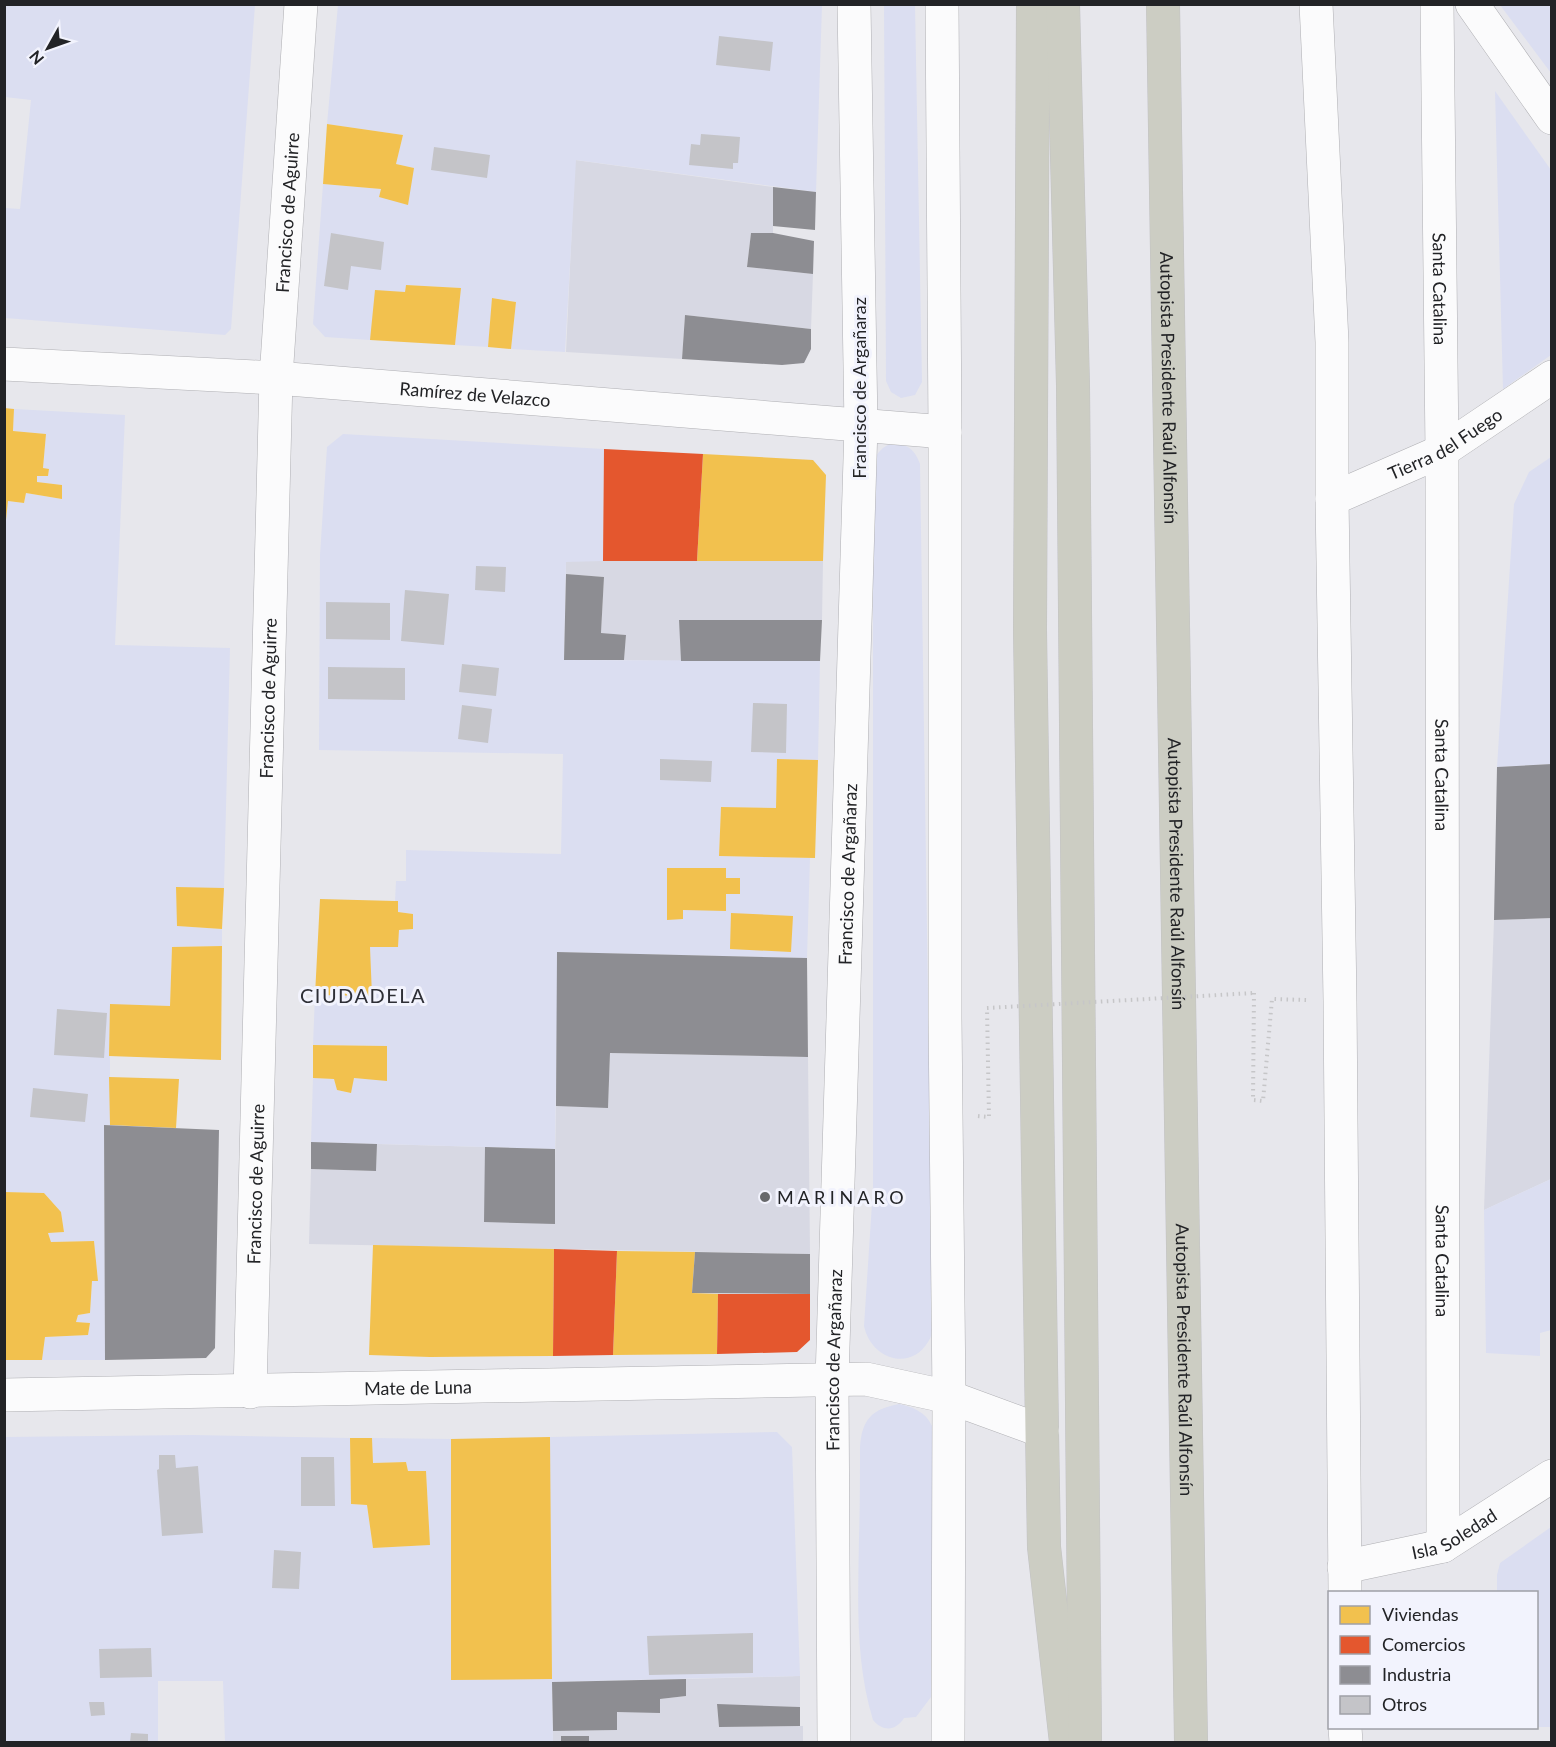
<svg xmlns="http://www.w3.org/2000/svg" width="1556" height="1747" font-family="Lato,sans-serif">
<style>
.built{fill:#d7d8e3}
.green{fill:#dbdef1}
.homes{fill:#f2c14e}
.shops{fill:#e4572e}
.industry{fill:#8d8d92}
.building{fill:#c4c4c8}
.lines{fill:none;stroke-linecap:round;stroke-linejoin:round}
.minor-casing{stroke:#afafb3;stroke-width:34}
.highway-casing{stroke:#c2c2c4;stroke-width:34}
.path{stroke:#c6c6c8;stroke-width:4;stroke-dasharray:1.5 4.5;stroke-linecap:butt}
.minor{stroke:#fbfbfc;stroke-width:33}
.highway{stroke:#cccdc3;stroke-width:33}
.path-bridge{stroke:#c6c6c8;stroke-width:4;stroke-dasharray:1.5 4.5;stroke-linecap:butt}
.poi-dot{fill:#67686b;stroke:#f2f3fd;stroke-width:2}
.labels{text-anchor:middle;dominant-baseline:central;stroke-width:6;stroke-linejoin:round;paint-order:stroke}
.street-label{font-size:18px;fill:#222326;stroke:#f2f3fd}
.poi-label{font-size:18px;fill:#222326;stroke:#f2f3fd;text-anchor:start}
.neighbourhood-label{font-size:20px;letter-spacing:1.5px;fill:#2e2f36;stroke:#f2f3fd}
</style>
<rect width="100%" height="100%" fill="#e7e7ec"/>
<path class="built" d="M575,160L773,187V233H751L747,267L813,274L811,329L685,315L682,359L566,352Z
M566,561H823L822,620H680L681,661L624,660L626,635L601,633L604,577L566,574Z
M1551,918V1179L1484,1210L1494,920Z
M610,1053L808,1057L810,1254L309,1244L311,1169L376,1171L377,1144L485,1147L554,1224L556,1106L608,1107Z
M800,1676V1707L717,1705L719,1727L803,1726V1742H553V1731L617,1730V1712L660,1699L686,1696V1679Z"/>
<path class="green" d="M4,5H255L231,329L225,335L5,318V208L20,209L31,100L5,97Z
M338,5H822L816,192L576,160L565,352L511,349L516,302L493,298L488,347L455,345L460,288L406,285L405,292L370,340L325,337L313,324L323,184L381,189L379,197L414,168L396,164L403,135L327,124Z
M884,5H915L922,382L915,395L901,398L891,392L886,381Z
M1500,5H1551V73Z
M1495,91L1551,170V355L1503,389Z
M14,409L125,415L115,645L230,648L224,888H176L178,926L222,929V946L172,947L170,1006L110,1005V1125H104L105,1360H42L45,1337L88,1335L90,1323L76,1322L78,1315L90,1313L92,1281L98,1280L94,1241L51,1242L48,1233L64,1232L61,1212L44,1193L5,1192L4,542L8,501L24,503L26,493L62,499V485L37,482V476H48L49,470L43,468L46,434L13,431Z
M343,434L604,449L603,561L566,562L564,660L820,661L818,760L777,759L776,808L721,807L719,856L810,858L807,958L558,952L555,1149L311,1142L313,1078L334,1079L337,1090L350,1093L354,1078L387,1080V1046L313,1045L315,995L371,996L370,947H398L399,930L413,929V914L398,912V901H395L396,881H406V850L561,854L563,754L319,750L320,555L327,447Z
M894,443C908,444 915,450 920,464L933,1328C932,1332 931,1338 928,1342C910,1372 871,1359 864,1326L873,1188V465C876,453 882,446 894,443Z
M1551,457V764L1497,767L1514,504L1529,472Z
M1551,1179V1330L1540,1333V1356L1486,1353L1484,1210Z
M899,1404C913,1407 926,1412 932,1426C940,1442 932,1463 932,1480C932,1552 932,1624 931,1697L916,1717L904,1718C896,1731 883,1732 873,1720C855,1661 858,1599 859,1538C860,1508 860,1477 860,1447C862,1419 872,1409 899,1404Z
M777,1432L792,1447L800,1676L552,1682L553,1742H225L223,1681H158V1742H5L4,1437L193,1435L350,1438L351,1504L367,1505L373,1548L430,1545L426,1471H408L406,1462L373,1463L372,1438L451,1439V1679L550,1632V1437Z
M1551,1527V1727H1537L1536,1592H1497V1575L1500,1563Z"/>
<path class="homes" d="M327,124L403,135L396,164L414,168L408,205L379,197L381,189L323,184Z
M406,285L461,288L455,345L370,340L375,290L405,292Z
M492,298L516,302L511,349L488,347Z
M4,408L14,409L13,431L46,434L43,468L49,469L48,476H37V482L62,485V499L26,493L24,503L8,501L6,520H4Z
M703,454L813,460L826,475L823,561H697Z
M777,759L818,760L815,858L719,856L721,807L776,808Z
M667,868H726V878H740V894H726V911L683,910V919L667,920Z
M176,887L224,888L222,929L177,926Z
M320,899L395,901H398V912L413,914V929L399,930L398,947H370L372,996L315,995Z
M731,913L793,916L791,952L730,949Z
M222,946L221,1060L109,1056L110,1004L170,1006L172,947Z
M313,1045L387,1046V1081L354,1078L351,1093L337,1090L334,1079L313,1078Z
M109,1077L179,1079L176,1128L110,1125Z
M4,1192L44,1193L61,1212L64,1232L48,1233L51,1242L94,1241L98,1281H92L90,1313L78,1315L76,1322L90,1323L88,1335L45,1337L42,1360H4Z
M373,1245L554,1249L553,1356L430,1357L369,1355Z
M617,1251L695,1252L692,1293L718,1294L717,1354L613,1355Z
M550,1437L552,1679L451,1680V1439Z
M350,1438H372L373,1463L406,1462L408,1471H426L430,1545L373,1548L367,1505L351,1504Z"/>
<path class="shops" d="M604,449L703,454L697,561H603Z
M554,1249L617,1251L613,1355L553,1356Z
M718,1294H810V1340L797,1352L717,1354Z"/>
<path class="industry" d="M773,187L816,192L815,230L773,226Z
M751,233H773L814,241L813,274L747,267Z
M685,315L811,329V349L804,363L782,365L682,359Z
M566,574L604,577L601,633L626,635L624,660H564Z
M679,620H822L820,661H681Z
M1552,764V918L1494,920L1497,767Z
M557,952L807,958L808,1057L610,1053L608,1108L556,1106Z
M104,1125L219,1130L215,1348L206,1358L105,1360Z
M311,1142L377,1144L376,1171L311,1169Z
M485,1147L555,1149V1224L484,1222Z
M695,1252L810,1254V1294L692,1293Z
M686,1679V1696L660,1699V1713L617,1712V1730L553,1731L552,1682Z
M717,1704L800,1707V1726L719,1727Z
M561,1736H589V1742H561Z"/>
<path class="building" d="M719,36L773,42L770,71L716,65Z
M701,134L740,137L738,163H733V169L689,165L691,144L700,145Z
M434,147L490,155L487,178L431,170Z
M331,233L384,242L381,270L351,266L348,290L324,286Z
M476,566L506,567L505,592L475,590Z
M405,590L449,594L444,645L401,641Z
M326,602L390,603V640L326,639Z
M462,664L499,668L496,696L459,692Z
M328,667L405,668V700L328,699Z
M753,703L787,704L786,753L751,752Z
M462,705L492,709L488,743L458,739Z
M660,759L712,761L711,782L660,780Z
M57,1009L107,1013L104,1058L54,1055Z
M33,1088L88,1094L85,1122L30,1117Z
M159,1455H175L176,1468L198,1466L203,1533L162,1536L157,1470L159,1469Z
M301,1457H334L335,1506H301Z
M274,1550L301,1552L299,1589L272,1588Z
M753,1633V1673L649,1675L647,1636Z
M151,1648L152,1677L100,1678L99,1649Z
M89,1702H104L105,1715L91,1716Z
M131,1733L148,1734V1742H130Z"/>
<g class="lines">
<g class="minor-casing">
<g id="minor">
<path d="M942,4L945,432V1018L949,1397L948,1742"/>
<path d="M1316,4L1332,342V499L1340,1001L1345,1592"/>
<path id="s1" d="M1437,4L1442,451L1443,1546"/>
<path d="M1472,4L1552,118"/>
<path id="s2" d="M4,364L276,378L945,432"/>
<path id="s3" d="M1332,499L1442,451L1552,377"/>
<path id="s4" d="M250,1392L276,378L301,4"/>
<path id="s5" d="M4,1395L866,1379L949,1397L1042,1431"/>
<path id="s6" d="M1344,1567L1443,1546L1552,1476"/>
<path d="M1345,1728L1346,1742"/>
<path id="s7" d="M834,1742L832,1380L861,426L854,4"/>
</g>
</g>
<g class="highway-casing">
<g id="highway">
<path d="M1033,4L1030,630L1042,1431L1044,1547L1066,1742"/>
<path d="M1063,4L1073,385L1085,1742"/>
<path id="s8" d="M1163,4L1191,1742"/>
</g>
</g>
<path class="path" d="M1254,993L1253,1100L1263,1101L1272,999L1307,1000
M978,1116L989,1117L987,1008"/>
<use href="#minor" class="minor"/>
<use href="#highway" class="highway"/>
<path class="path-bridge" d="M987,1008L1254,993"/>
</g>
<circle class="poi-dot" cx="765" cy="1197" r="6"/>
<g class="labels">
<g class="street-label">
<text stroke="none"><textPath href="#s4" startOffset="1180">Francisco de Aguirre</textPath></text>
<text stroke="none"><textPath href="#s1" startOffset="285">Santa Catalina</textPath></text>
<text transform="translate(859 388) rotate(-90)">Francisco de Argañaraz</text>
<text stroke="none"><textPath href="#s8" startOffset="384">Autopista Presidente Raúl Alfonsín</textPath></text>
<text stroke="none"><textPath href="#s2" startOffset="472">Ramírez de Velazco</textPath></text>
<text stroke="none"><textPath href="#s3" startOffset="126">Tierra del Fuego</textPath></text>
<text stroke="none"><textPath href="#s4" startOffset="694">Francisco de Aguirre</textPath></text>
<text stroke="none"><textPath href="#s1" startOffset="771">Santa Catalina</textPath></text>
<text stroke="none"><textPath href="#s7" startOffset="868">Francisco de Argañaraz</textPath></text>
<text stroke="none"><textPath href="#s8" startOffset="870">Autopista Presidente Raúl Alfonsín</textPath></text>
<text stroke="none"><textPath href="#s4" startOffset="208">Francisco de Aguirre</textPath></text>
<text stroke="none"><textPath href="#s1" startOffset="1257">Santa Catalina</textPath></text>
<text stroke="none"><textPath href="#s7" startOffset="382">Francisco de Argañaraz</textPath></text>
<text stroke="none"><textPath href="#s8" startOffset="1356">Autopista Presidente Raúl Alfonsín</textPath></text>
<text stroke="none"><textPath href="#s5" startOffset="414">Mate de Luna</textPath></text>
<text stroke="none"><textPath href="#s6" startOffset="116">Isla Soledad</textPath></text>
</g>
<g class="poi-label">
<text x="777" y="1197">M A R I N A R O</text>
</g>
<g class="neighbourhood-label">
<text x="363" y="995">CIUDADELA</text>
</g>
</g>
<rect width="1556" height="1747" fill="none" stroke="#222326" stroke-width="12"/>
<rect x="1328" y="1591" width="210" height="138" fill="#f2f3fd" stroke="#9fa0a7" stroke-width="1.5"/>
<rect x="1340" y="1606" width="30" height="18" fill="#f2c14e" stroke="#9fa0a7" stroke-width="1.5"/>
<text x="1382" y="1621" font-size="18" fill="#222326">Viviendas</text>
<rect x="1340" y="1636" width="30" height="18" fill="#e4572e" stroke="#9fa0a7" stroke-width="1.5"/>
<text x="1382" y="1651" font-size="18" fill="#222326">Comercios</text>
<rect x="1340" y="1666" width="30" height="18" fill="#8d8d92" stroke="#9fa0a7" stroke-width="1.5"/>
<text x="1382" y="1681" font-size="18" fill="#222326">Industria</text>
<rect x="1340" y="1696" width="30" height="18" fill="#c4c4c8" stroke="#9fa0a7" stroke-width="1.5"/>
<text x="1382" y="1711" font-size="18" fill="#222326">Otros</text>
<g transform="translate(48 48) rotate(230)" stroke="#f2f3fd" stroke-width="4.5" paint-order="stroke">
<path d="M0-4.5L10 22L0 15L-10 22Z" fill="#222326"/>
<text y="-9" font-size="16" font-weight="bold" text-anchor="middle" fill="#222326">N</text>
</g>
</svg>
